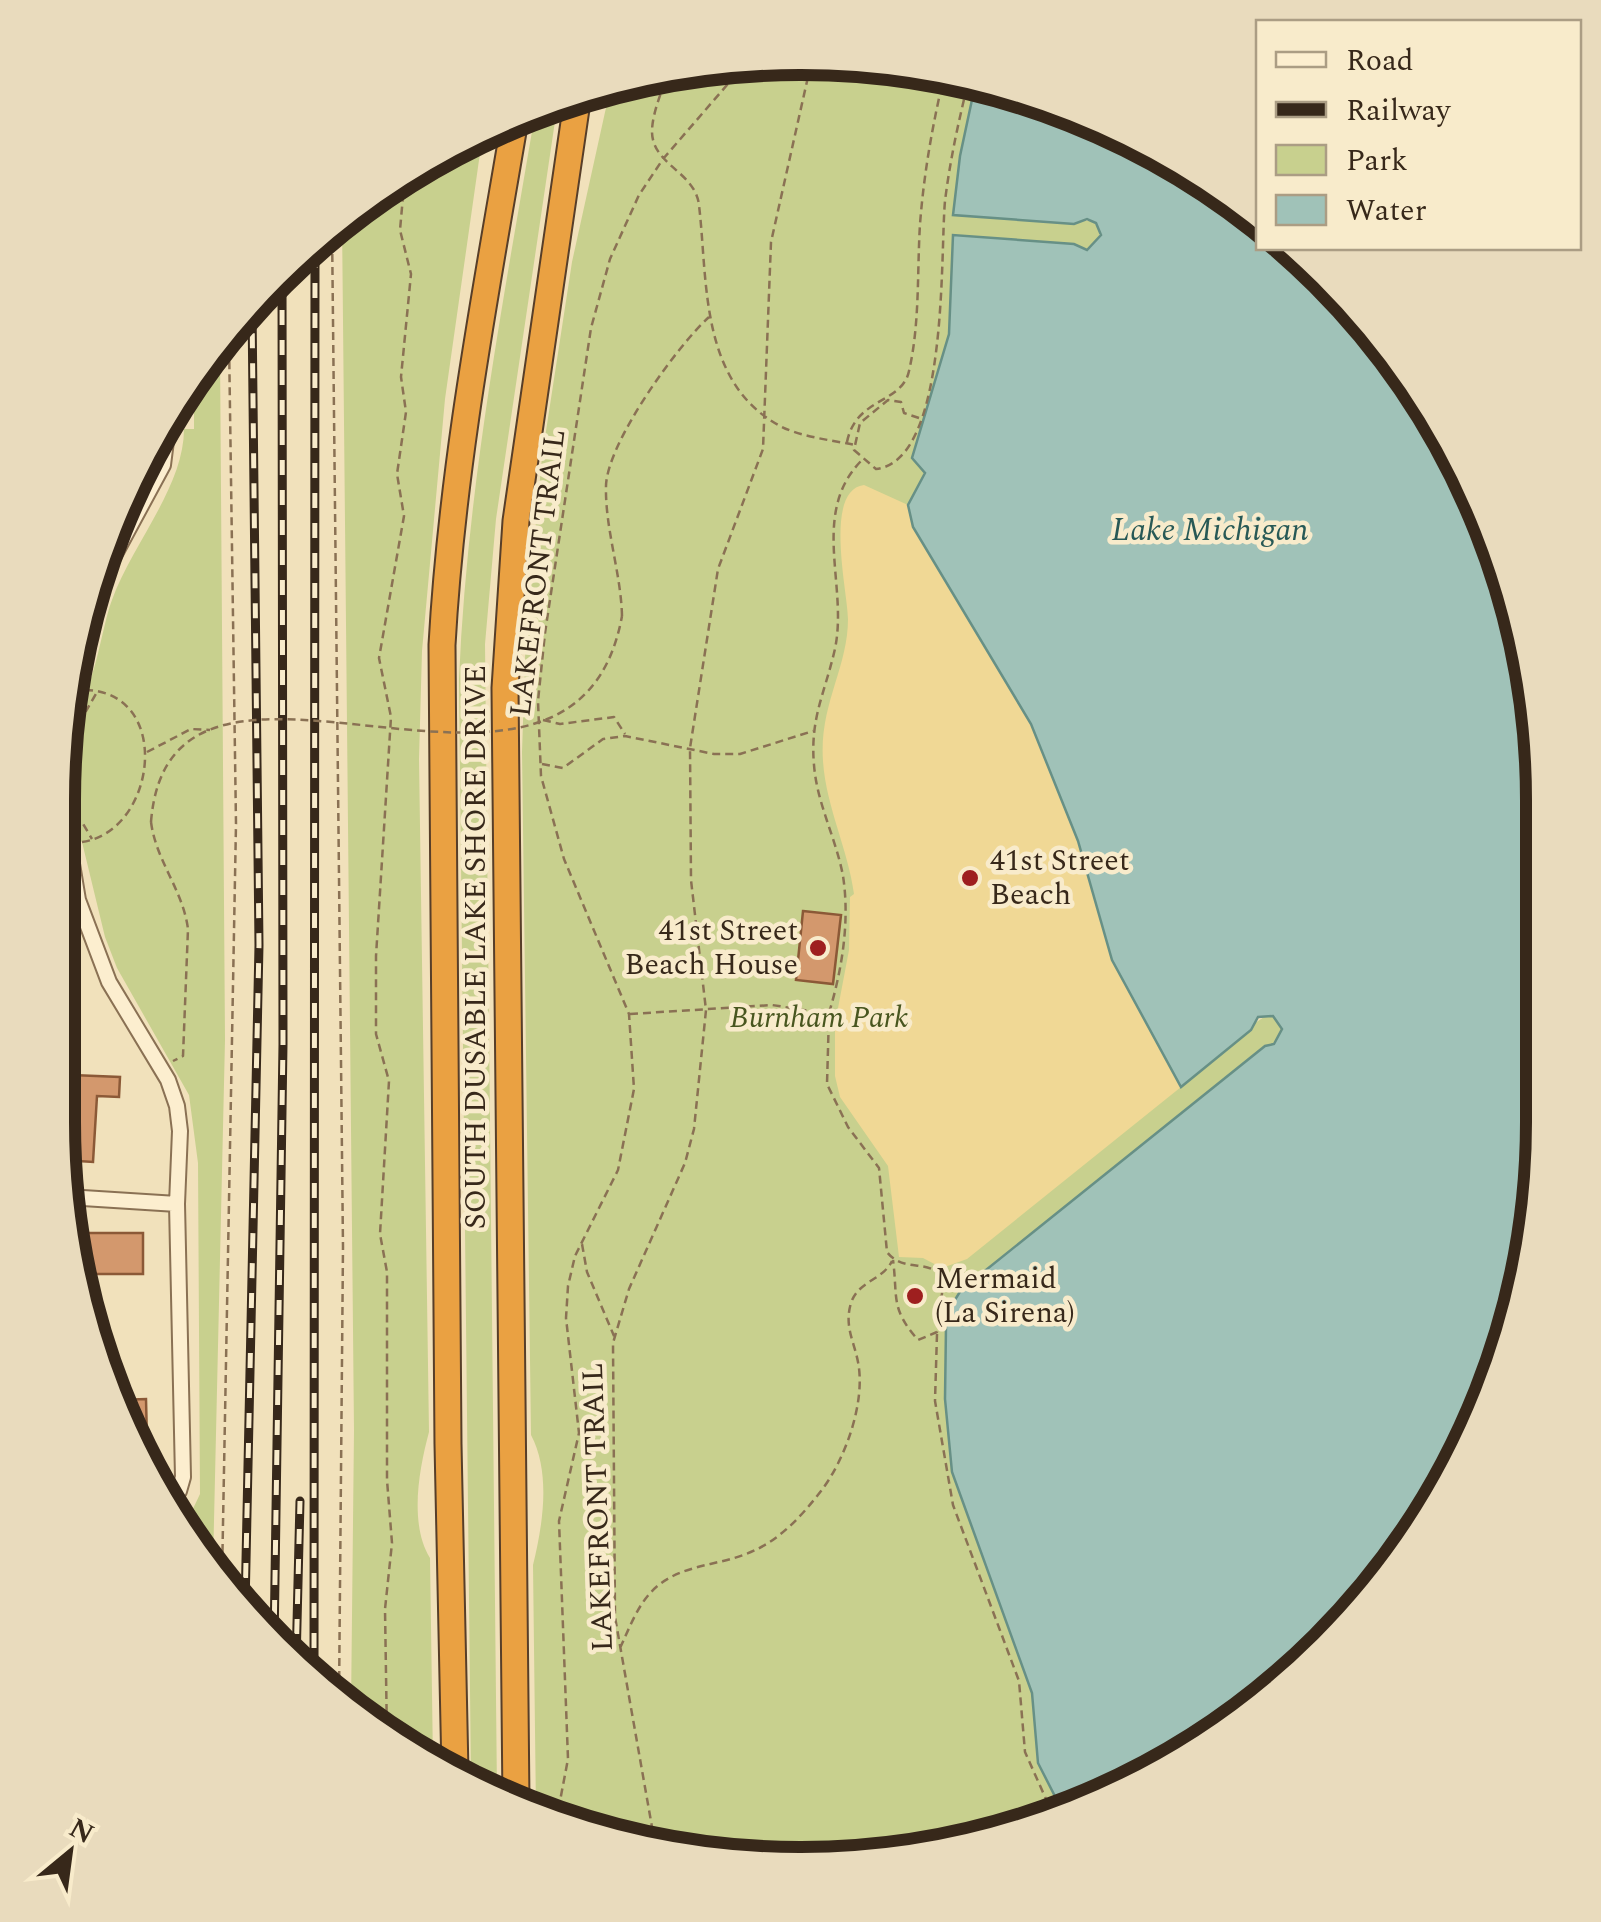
<svg xmlns="http://www.w3.org/2000/svg" width="1601" height="1922" font-family="Spectral,serif">
<style>
.green{fill:#c8d08e}
.sand{fill:#f0d895}
.water{fill:#a0c2b8;stroke:#679086;stroke-width:2.5}
.building{fill:#d3986d;stroke:#8b5937;stroke-width:2.5}
.lines{fill:none;stroke-linecap:round;stroke-linejoin:round}
.minor-casing{stroke:#8a7154;stroke-width:18}
.motorway-casing{stroke:#573e29;stroke-width:29}
.path{stroke:#8a7154;stroke-width:2.5;stroke-dasharray:8 5;stroke-linecap:butt}
.minor{stroke:#fceecf;stroke-width:14}
.motorway{stroke:#eaa142;stroke-width:25}
.rail-casing{stroke:#37281a;stroke-width:9}
.rail{stroke:#f8ebcb;stroke-width:5;stroke-dasharray:15;stroke-linecap:butt}
.path-bridge{stroke:#8a7154;stroke-width:2.5;stroke-dasharray:8 5;stroke-linecap:butt}
.poi-dot{fill:#9e1f1f;stroke:#f8ebcb;stroke-width:4}
.labels{text-anchor:middle;dominant-baseline:central;stroke-width:9;stroke-linejoin:round;paint-order:stroke}
.street-label{font-size:30px;fill:#37281a;stroke:#f8ebcb}
.poi-label{font-size:30px;fill:#37281a;stroke:#f8ebcb;text-anchor:start}
.park-label{font-size:30px;font-style:italic;fill:#48561f;stroke:#f8ebcb}
.water-label{font-size:32px;font-style:italic;fill:#285956;stroke:#f8ebcb}
.rim{fill:none;stroke:#37281a;stroke-width:12}
</style>
<rect width="100%" height="100%" fill="#f1e1bb"/>
<path class="green" d="M800,58L945,72L976,81L960,156L1078,221H1092L1099,227V239L1087,250L953,236L949,334L912,458L924,467L923,483L908,505L1252,1025L1267,1015L1278,1019L1282,1029L1274,1044L1264,1046L952,1300L1032,1693L1038,1763L1064,1814L945,1850L751,1863L561,1825L536,1812L533,1565C543,1524 551,1473 531,1435L522,752L526,630L542,457L572,262L611,85L655,72Z
M558,101L496,519L485,644L497,1793L471,1781L459,679C467,486 504,298 536,108Z
M483,132L445,399L422,651L419,759L429,1432C419,1469 409,1524 430,1558L433,1762L388,1740L351,1709L354,1430L342,220L387,183Z
M220,352L225,1040L213,1565L179,1522L191,1513L200,1494L198,1163L189,1095L117,968L105,937L82,842L62,823L64,719C94,705 100,631 112,600C132,544 184,487 184,429H194V389Z"/>
<path class="sand" d="M864,485L908,505L924,547L970,617L1031,724L1078,841L1112,960L1181,1087L967,1259L942,1268L923,1258L899,1257L888,1166L840,1097L835,1076V1024L849,950L850,897L854,894C848,849 826,807 823,761C819,705 848,668 848,619C848,593 823,490 864,485Z"/>
<path class="water" d="M976,81L1084,114L1213,182L1258,220V248H1292L1325,275L1418,387L1487,516L1529,655L1543,800L1542,1171L1504,1360L1444,1494L1359,1612L1214,1739L1085,1808L1064,1814L1038,1763L1032,1693L952,1472L945,1399L946,1326L948,1311L961,1290L1265,1046L1274,1044L1282,1029L1273,1016L1258,1017L1251,1030L1181,1087L1112,960L1078,841L1031,724L913,527L908,505L925,473L912,458L949,334L953,235L1074,244L1087,250L1101,235L1096,223L1087,219L1074,224L953,215L960,156Z"/>
<path class="building" d="M803,911L841,915L833,984L796,980Z
M72,1075L120,1077L119,1097L97,1096L93,1162L63,1160L62,1102L71,1103Z
M86,1233H143V1274H86Z
M146,1399L147,1440L135,1441L118,1400Z"/>
<g class="lines">
<g class="minor-casing">
<path id="minor" d="M103,576L163,465L168,425
M64,702L78,656
M62,839L70,852L78,900L109,982L168,1080L177,1106L180,1131L177,1204L183,1477L179,1491L166,1505
M67,1197L177,1204"/>
</g>
<g class="motorway-casing">
<path id="motorway" d="M455,1772L448,1444L442,645C452,466 486,291 516,114
M516,1803L505,688L516,521L578,95"/>
</g>
<path class="path" d="M669,70C663,89 653,110 652,130C651,165 695,171 699,205C708,281 699,382 780,426C801,437 831,440 855,445
M332,228L343,1247L339,1699
M919,418L904,413L901,402L888,400L860,423L854,450L876,469C949,461 940,255 945,201C950,160 959,119 969,79
M847,442C856,397 902,404 909,371C920,323 917,273 920,224C924,172 933,122 945,72
M622,616C621,573 605,529 606,486C607,443 677,346 709,317
M543,720L560,724L614,717L625,734
M63,726L86,711L97,692
M147,752L191,729L210,730
M542,764L563,768L603,739L625,736L714,754H740L813,731
M62,801L71,795V785
M62,810L82,822L92,839
M151,822C156,861 183,890 188,929L183,1056L173,1061
M82,842C156,832 174,693 86,690
M829,1013C842,970 850,921 843,876C836,838 817,804 814,765C810,719 824,695 834,653C850,589 809,515 861,461
M630,1014L772,1005L829,1014L827,1084L848,1127L879,1168L887,1252C903,1273 928,1258 944,1278L937,1332L918,1340C890,1308 898,1298 893,1260
M582,1244L587,1272L614,1336
M937,1334L935,1401L953,1505L1019,1681L1025,1752L1054,1817
M222,1578L236,824L229,340
M620,1648C631,1625 639,1600 660,1584C685,1565 718,1565 746,1554C778,1542 800,1518 821,1491C845,1460 866,1402 858,1362C854,1341 844,1326 851,1303C858,1281 883,1280 892,1261
M387,1738L385,1609L392,1543L387,1480V1272L380,1234L389,1081L376,1034V956L391,717L379,658L404,516L397,474L406,412L401,377L411,274L400,230L405,174
M556,1822L568,1759L559,1521L579,1433L566,1318L568,1286L575,1256L618,1170L634,1089L629,1014L564,859L541,776L538,701L545,633L591,328L610,259L639,195L663,159L746,63
M655,1844L615,1617L613,1343L629,1289L685,1163L694,1129L706,1010L691,880L690,748L718,569L763,449L771,242L812,59"/>
<use href="#minor" class="minor"/>
<use href="#motorway" class="motorway"/>
<g class="rail-casing">
<path id="rail" d="M245,1608L259,945L252,308
M274,1645L283,1044L282,269
M296,1664L300,1501
M314,1678L315,242"/>
</g>
<use href="#rail" class="rail"/>
<path class="path-bridge" d="M151,822C170,580 574,878 622,616"/>
</g>
<g class="poi-dot">
<circle cx="970" cy="878" r="10"/>
<circle cx="818" cy="948" r="10"/>
<circle cx="915" cy="1296" r="10"/>
</g>
<g class="labels">
<g class="street-label">
<text transform="translate(538 573) rotate(-83)">LAKEFRONT TRAIL</text>
<text transform="translate(476 947) rotate(-90)">SOUTH DUSABLE LAKE SHORE DRIVE</text>
<text transform="translate(598 1507) rotate(-92)">LAKEFRONT TRAIL</text>
</g>
<g class="poi-label">
<text x="990" y="861">41st Street<tspan x="990" dy="34">Beach</tspan></text>
<text x="798" y="931" text-anchor="end">41st Street<tspan x="798" dy="34">Beach House</tspan></text>
<text x="935" y="1279">Mermaid<tspan x="935" dy="34">(La Sirena)</tspan></text>
</g>
<g class="park-label">
<text x="819" y="1018">Burnham Park</text>
</g>
<g class="water-label">
<text x="1210" y="530">Lake Michigan</text>
</g>
</g>
<path d="M0 0H1601V1922H0ZM800 75H801A725 725 0 0 1 1526 800V1122A725 725 0 0 1 801 1847H800A725 725 0 0 1 75 1122V800A725 725 0 0 1 800 75Z" fill="#e9dbbd" fill-rule="evenodd"/>
<path class="rim" d="M800 75H801A725 725 0 0 1 1526 800V1122A725 725 0 0 1 801 1847H800A725 725 0 0 1 75 1122V800A725 725 0 0 1 800 75Z"/>
<rect x="1256" y="20" width="325" height="230" fill="#f8ebcb" stroke="#ab9d84" stroke-width="2.5"/>
<rect x="1276" y="52" width="50" height="15" fill="#fceecf" stroke="#ab9d84" stroke-width="2.5"/>
<text x="1346" y="70" font-size="30" fill="#37281a">Road</text>
<rect x="1276" y="102" width="50" height="15" fill="#37281a" stroke="#ab9d84" stroke-width="2.5"/>
<text x="1346" y="120" font-size="30" fill="#37281a">Railway</text>
<rect x="1276" y="145" width="50" height="30" fill="#c8d08e" stroke="#ab9d84" stroke-width="2.5"/>
<text x="1346" y="170" font-size="30" fill="#37281a">Park</text>
<rect x="1276" y="195" width="50" height="30" fill="#a0c2b8" stroke="#ab9d84" stroke-width="2.5"/>
<text x="1346" y="220" font-size="30" fill="#37281a">Water</text>
<g transform="translate(70 1852) rotate(29)" stroke="#f8ebcb" stroke-width="8" paint-order="stroke">
<path d="M0-8L18 38L0 25L-18 38Z" fill="#37281a"/>
<text y="-15" font-size="28" font-weight="bold" text-anchor="middle" fill="#37281a">N</text>
</g>
</svg>
